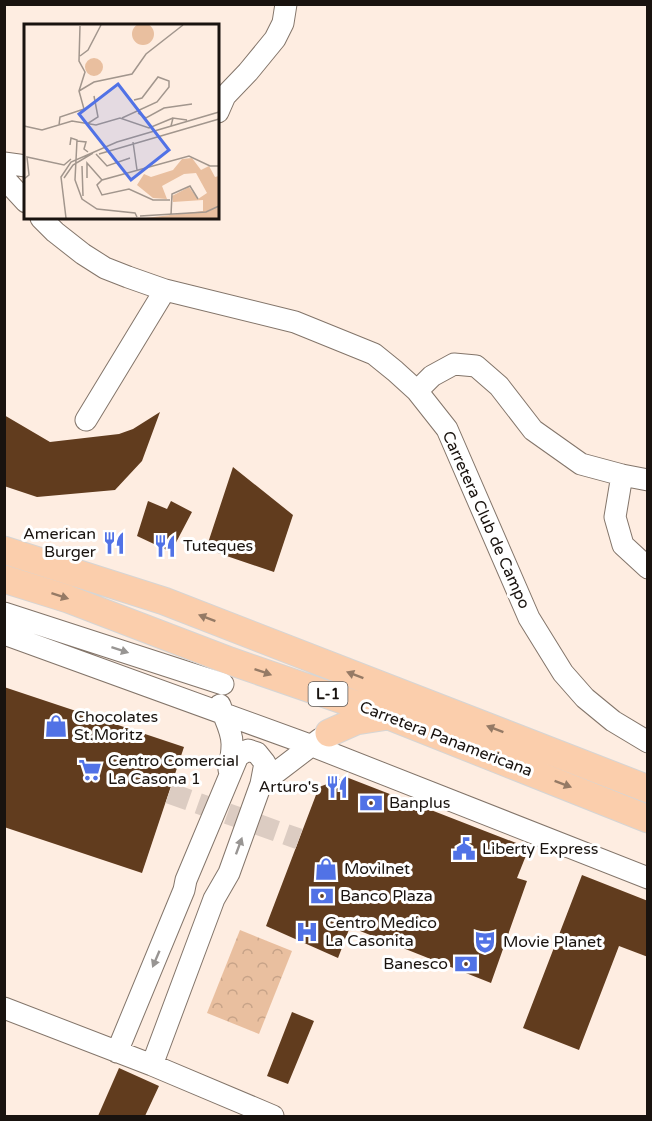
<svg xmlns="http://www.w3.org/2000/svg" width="652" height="1121" font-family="'Varela Round',sans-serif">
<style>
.forest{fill:url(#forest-crowns)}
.building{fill:#613c1e}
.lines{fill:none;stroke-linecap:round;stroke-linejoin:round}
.minor-tunnel{stroke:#dcccc2;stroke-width:21;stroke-dasharray:21 10;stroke-linecap:butt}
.minor-casing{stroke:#83756a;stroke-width:23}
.major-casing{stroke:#d6d5d4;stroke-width:29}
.minor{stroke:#fff;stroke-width:21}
.major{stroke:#fbceac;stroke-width:27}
.oneway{fill:#957a65}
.oneway2{fill:#989593}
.labels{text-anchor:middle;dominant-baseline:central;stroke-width:6;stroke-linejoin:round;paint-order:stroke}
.shield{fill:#fff;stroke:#5e5a57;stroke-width:1.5}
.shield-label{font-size:15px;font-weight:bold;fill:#19130f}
.street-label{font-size:16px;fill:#19130f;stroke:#fff}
.poi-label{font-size:16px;fill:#19130f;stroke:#fff;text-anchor:start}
.inset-road{fill:none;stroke:#a2968d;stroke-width:1.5}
.view{fill:#5172e6;fill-opacity:0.15;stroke:#5172e6;stroke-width:3}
.inset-edge{fill:none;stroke:#19130f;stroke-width:3}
</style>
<defs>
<pattern id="forest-crowns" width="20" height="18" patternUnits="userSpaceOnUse" patternTransform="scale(1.5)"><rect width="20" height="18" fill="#e9bf9f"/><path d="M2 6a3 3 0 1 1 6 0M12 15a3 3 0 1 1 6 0" fill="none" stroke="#c7a388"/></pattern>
</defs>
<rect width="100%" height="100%" fill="#feede1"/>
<path class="forest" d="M240,930L292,951L259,1034L207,1013Z"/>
<path class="building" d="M160,412L142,461L115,490L37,497L4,486V415L50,442L119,434L133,429Z
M233,467L293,515L274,572L206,549Z
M148,501L167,509L171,501L192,512L171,552L137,536Z
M4,687L184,747L142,873L4,827Z
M346,777L529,848L517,878L527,881L491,983L350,927L338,958L266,926L319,787Z
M582,875L648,901V957L619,946L579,1050L523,1028Z
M292,1012L314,1021L288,1084L267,1076Z
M119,1068L159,1086L145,1116H98Z"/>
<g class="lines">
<path class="minor-tunnel" d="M169,793L299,839"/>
<g class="minor-casing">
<path id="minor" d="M218,112L225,96L248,72L275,39L283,23L286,4
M4,163L26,166
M4,178L26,202
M41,218L55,232L83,254L105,268L128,277L165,290L295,322L374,354L395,371L417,391L447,429L529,618L563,673L585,698L613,721L648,742
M417,391L432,376L454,364L476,366L499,386L533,430L581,464L622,475L648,480
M86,420L165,290
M622,475L615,517L623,545L648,568
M4,613L223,684
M4,634L310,745L648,878
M220,705C224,718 233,732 232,746C232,754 230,762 229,770
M261,784L320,739
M4,1008L152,1065L273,1116
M117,1052L184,890L186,880L238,756L248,750L257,753L265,763L261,784L229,873L214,899L152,1065"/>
</g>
<g class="major-casing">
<path id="major" d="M4,550L164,601L648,789
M4,579L68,599L230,661L389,716L648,819
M329,733L356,721L388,716"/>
</g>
<use href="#minor" class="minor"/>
<use href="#major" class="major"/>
</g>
<defs><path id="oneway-solid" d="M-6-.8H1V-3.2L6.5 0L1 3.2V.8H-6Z" transform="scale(1.5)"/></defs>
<g class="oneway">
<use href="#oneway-solid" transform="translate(60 596) rotate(18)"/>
<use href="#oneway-solid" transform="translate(207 618) rotate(-159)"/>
<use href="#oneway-solid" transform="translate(263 672) rotate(19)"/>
<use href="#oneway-solid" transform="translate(355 675) rotate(-159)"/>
<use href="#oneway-solid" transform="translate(495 729) rotate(-159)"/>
<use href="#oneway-solid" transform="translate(563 784) rotate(21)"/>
</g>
<g class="oneway2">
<use href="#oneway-solid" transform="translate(120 650) rotate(18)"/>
<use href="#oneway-solid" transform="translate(239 846) rotate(-70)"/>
<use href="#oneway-solid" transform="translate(156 959) rotate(113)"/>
</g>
<defs>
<g id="restaurant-bare" transform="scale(1.8)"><path d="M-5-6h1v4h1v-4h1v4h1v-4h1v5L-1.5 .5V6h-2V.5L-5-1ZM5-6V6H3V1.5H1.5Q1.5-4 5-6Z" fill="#5172e6" stroke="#fff" stroke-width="2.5" paint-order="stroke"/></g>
<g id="shop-bare" transform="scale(1.8)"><path d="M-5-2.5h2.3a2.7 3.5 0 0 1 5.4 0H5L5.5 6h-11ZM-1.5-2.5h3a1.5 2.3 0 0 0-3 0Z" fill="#5172e6" stroke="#fff" stroke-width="2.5" paint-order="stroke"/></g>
<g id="supermarket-bare" transform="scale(1.8)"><path d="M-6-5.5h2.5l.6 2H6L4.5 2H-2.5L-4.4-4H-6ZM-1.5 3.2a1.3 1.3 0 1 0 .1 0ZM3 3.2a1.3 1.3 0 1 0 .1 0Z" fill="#5172e6" stroke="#fff" stroke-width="2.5" paint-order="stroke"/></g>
<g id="bank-bare" transform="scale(1.8)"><path d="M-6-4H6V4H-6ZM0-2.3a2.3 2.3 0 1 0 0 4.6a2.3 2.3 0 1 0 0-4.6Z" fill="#5172e6" stroke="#fff" stroke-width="2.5" paint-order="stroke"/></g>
<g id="civic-bare" transform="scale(1.8)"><path d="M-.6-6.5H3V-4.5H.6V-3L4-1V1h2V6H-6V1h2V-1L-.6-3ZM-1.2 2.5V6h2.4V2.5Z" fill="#5172e6" stroke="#fff" stroke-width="2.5" paint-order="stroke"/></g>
<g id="hospital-bare" transform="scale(1.8)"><path d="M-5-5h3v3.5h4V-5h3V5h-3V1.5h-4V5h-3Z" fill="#5172e6" stroke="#fff" stroke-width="2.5" paint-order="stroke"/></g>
<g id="theatre-bare" transform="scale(1.8)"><path d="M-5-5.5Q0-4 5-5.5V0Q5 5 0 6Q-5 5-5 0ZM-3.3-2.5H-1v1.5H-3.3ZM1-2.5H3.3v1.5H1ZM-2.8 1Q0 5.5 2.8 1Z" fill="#5172e6" stroke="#fff" stroke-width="2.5" paint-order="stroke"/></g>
</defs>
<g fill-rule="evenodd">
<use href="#restaurant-bare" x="114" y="543"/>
<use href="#restaurant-bare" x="165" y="546"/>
<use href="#shop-bare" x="56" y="726"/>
<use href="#supermarket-bare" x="90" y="770"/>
<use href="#restaurant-bare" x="337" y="787"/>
<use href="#bank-bare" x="371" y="803"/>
<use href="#civic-bare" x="464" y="849"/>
<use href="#shop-bare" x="326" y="869"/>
<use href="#bank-bare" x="322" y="896"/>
<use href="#hospital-bare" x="307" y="932"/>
<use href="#theatre-bare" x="485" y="942"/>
<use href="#bank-bare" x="466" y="964"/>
</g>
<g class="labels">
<rect class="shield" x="308.5" y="682" width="39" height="24" rx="4.5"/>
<g class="shield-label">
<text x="328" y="694">L-1</text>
</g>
<g class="street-label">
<text transform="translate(486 520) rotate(66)">Carretera Club de Campo</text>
<text transform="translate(446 739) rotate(21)">Carretera Panamericana</text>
</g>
<g class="poi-label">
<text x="96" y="534" text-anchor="end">American<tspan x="96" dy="18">Burger</tspan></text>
<text x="183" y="546">Tuteques</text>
<text x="74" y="717">Chocolates<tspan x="74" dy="18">St.Moritz</tspan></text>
<text x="108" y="761">Centro Comercial<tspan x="108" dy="18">La Casona 1</tspan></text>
<text x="319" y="787" text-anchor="end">Arturo's</text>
<text x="389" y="803">Banplus</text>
<text x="482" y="849">Liberty Express</text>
<text x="344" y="869">Movilnet</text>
<text x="340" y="896">Banco Plaza</text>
<text x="325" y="923">Centro Medico<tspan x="325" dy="18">La Casonita</tspan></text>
<text x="503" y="942">Movie Planet</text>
<text x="448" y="964" text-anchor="end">Banesco</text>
</g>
</g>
<g transform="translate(24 24)">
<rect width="195" height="195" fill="#feede1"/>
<path d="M108 10a11 11 0 1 1 22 0a11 11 0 1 1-22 0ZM61 43a9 9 0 1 1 18 0a9 9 0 1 1-18 0Z" fill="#e9bf9f"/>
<path d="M168,134L177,146L185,142L191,153L195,152V194H122L179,187V176L149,178L148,172L165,163L174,175L183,169L172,149L160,150L138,162L143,175L129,174L113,161L120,150L127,153L149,146L158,135Z" fill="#e9bf9f"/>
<path class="inset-road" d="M56,32L64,26L77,1M55,67L70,58L108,50L122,30L159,1M114,89L122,94L140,84L168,80M98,94L133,78L145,63V57L134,53L118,74L110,76M63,100L74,93L70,72M35,101L36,93L60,85L55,67L61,48L55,37L56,2M0,102L18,106L48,97L72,101L96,94L125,104L149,94M147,102L149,94L163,96M53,117L62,118L60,125L64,128M109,118L113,146M46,121L47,114L53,116L51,156L58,175L73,185L111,189L113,193M72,130L83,142L106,134M75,130L195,95M58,142L59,172M40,154L49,141L69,129M63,154V139L78,156M0,155L5,151L3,133L40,141L47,135M146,176H129L105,165L78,171L73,161L78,156L165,132L186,142H195M147,191L148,170L166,162L174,175M116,192L182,188L195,182M42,194L37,153L47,138L93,118L195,88"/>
<path class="view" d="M94,60L145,126L107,156L55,90Z"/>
<rect width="195" height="195" class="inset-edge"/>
</g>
<rect width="652" height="1121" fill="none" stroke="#19130f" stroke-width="12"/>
</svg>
